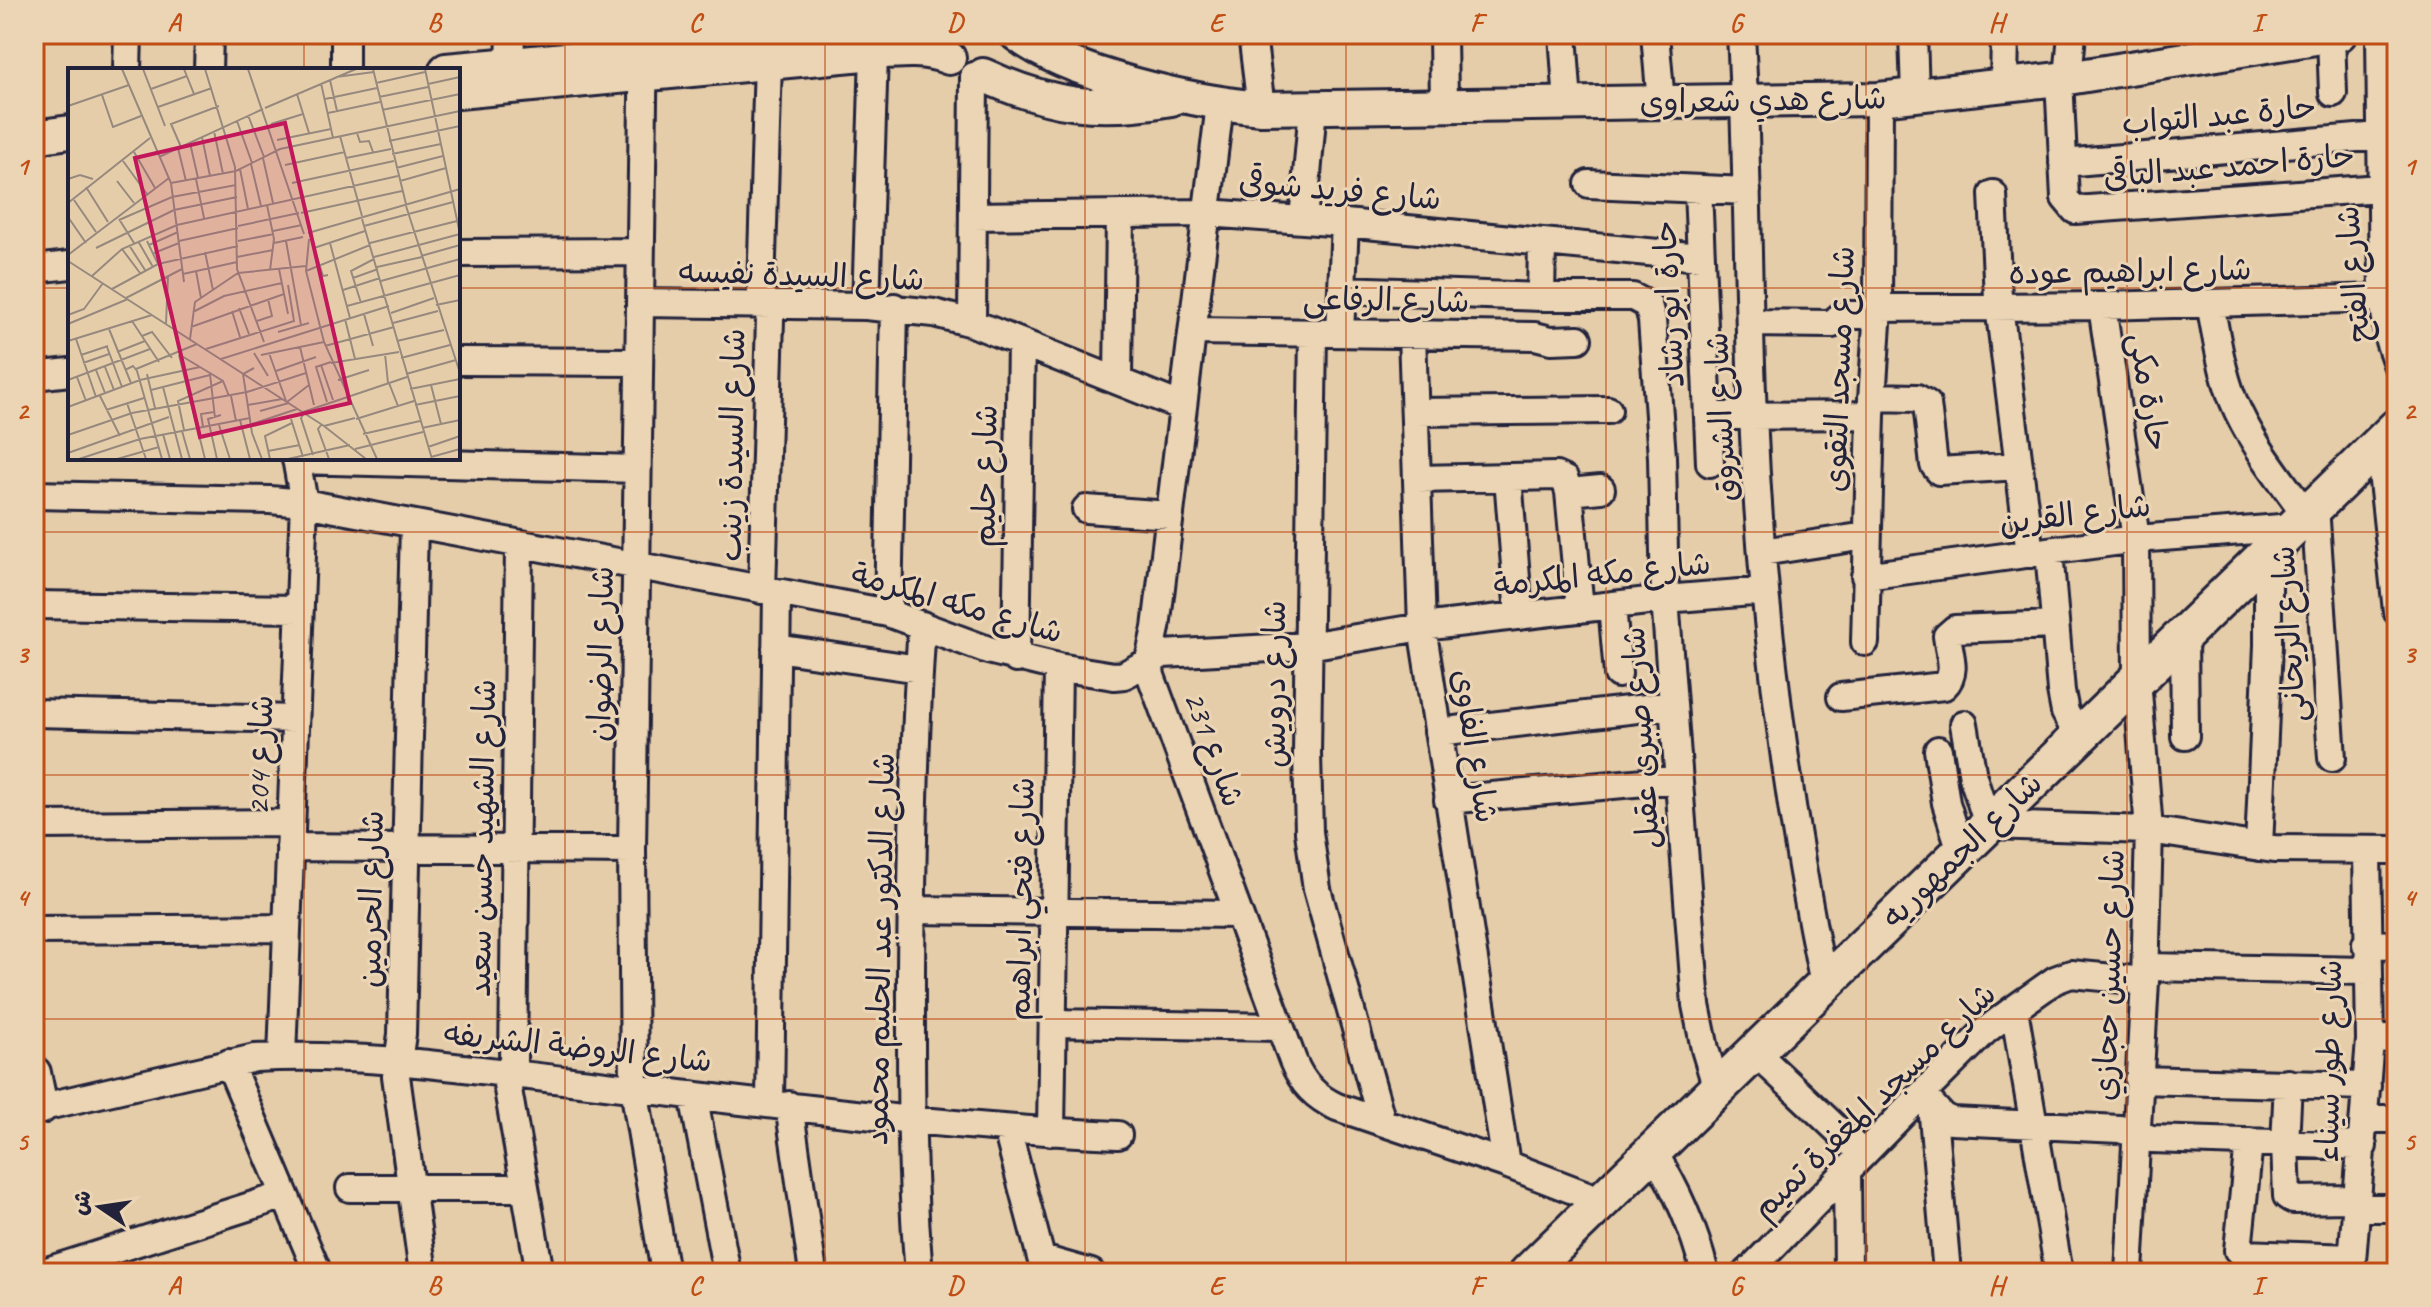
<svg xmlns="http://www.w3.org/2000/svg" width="2431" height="1307" font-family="Caveat,'Playpen Sans Arabic',sans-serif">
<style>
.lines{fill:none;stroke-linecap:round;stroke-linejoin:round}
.minor-casing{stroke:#22223b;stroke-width:32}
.tertiary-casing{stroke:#22223b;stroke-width:38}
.secondary-casing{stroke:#22223b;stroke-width:42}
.minor{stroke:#ebd5b4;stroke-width:26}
.tertiary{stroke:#ebd5b4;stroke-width:32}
.secondary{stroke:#ebd5b4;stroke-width:36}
.grid{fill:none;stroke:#c04e15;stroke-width:2;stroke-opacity:0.55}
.labels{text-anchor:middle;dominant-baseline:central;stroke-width:6;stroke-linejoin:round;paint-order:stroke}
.street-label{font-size:32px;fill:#22223b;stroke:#ebd5b4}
.inset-road{fill:none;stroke:#97897e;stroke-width:2}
.view{fill:#c2185b;fill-opacity:0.15;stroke:#c2185b;stroke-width:4}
.inset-edge{fill:none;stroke:#22223b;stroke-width:4}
.neatline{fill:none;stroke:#c04e15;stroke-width:3}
.grid-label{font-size:26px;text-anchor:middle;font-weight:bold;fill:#c04e15}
</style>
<rect width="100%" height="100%" fill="#e5cdaa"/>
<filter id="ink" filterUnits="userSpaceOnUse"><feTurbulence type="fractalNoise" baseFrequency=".0125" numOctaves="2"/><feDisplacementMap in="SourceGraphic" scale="16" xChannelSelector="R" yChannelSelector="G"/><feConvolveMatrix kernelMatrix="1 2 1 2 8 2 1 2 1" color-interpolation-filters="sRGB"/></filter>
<g filter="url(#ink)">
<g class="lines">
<g class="minor-casing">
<path id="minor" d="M644,34L632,850L634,1088L665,1273
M1252,34L1261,108
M1443,34L1444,105
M1563,34L1568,104
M1655,34L1661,103
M1741,34C1748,161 1747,288 1753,415C1761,607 1786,797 1824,984
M1913,34L1915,95
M2380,34L2383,298L2389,341L2397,364
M2331,35L2333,93
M510,64L511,34
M127,70L128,34
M208,70L209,34
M345,70V34
M2068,78L2072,34
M2059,79L2065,198L2075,210L2380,188
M2004,85L2005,34
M1220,104L1156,628L1149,660L1151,676L1293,1061C1302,1083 1315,1097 1337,1107L1506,1164L1602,1201
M2063,163L2380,136
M1589,184L1747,191
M1698,190L1710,463
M1993,194L1998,298L2030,554
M973,216L1207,213L1345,223L1700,257
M1303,220L1313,107
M458,253L640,252
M34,269L70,265
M1342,290L1541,297H1633L1648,305L1652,320L1662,457L1665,599L1696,1005L1705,1049L1717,1089
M1541,297L1542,243
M640,303L866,306L934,313L972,323L1183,407
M2210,303C2216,335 2221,369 2233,400C2250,442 2280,478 2306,515
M866,306L874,53
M2102,306L2136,539L2137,679L2149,830L2145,981L2129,1273
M1878,308L2102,306L2383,298
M972,323L974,76
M1750,323L1832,324L1842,315H1878
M1193,331L1535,336L1551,340L1578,339
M1313,333L1307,754L1309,832L1317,889L1382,1122
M1340,333L1345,223
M1412,334L1422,627L1506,1164
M458,361L639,362
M34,376L70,372
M1118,381L1120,214
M1872,397L1917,398L1927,404L1934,465L1939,471L2019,466
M1415,412L1608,410
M1708,416L1871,415
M2379,444L2397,611
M296,460L637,469
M1508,477L1519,616
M1417,479L1556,476L1565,480L1569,492L1580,609
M1569,492L1601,489
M34,495L270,500L304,503L888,613L988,650L1058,667L1114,676L1124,675L1163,654L1308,646L1422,627L1665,599L1765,591
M2315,506L2332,758
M1086,509L1170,515
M414,525L402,1034L396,1076L423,1273
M519,544L513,1064L507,1084L540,1273
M2049,551L2061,691L2065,712L2078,736
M1762,552L1866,536
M1865,576L2136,539L2294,527
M762,590L770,319L761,290L768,62
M34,605L300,609
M1612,605L1618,674
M888,613L894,307
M2184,633L2185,736
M1865,642L1871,415L1878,308L1879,99
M776,648L919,669
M1016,659L1021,343
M1841,697L1944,686C1958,673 1949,653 1947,636L1955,629L2055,625
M34,713L295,719
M1964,724L1973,777L1988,825L2149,830L2274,849L2397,850
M1438,732L1672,705
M1938,750L1946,803L1961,851
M1448,800L1678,779
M34,825L291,823
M290,847L632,850
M2259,847L2268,645V552
M912,910L1238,914
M34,930L287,928
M2366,944L2397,945
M2146,967L2367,971
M2014,1009L2059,1273
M1053,1023L1280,1027
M2370,1040L2397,1037
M1755,1052L1863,1154
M282,1056L304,503L296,458
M229,1063L318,1273
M2138,1080L2367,1086
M2288,1083L2285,1144L2287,1196L2293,1200L2347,1199L2368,1208H2397
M1922,1094L1943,1117L1952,1121L2120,1129L2152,1139L2363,1146
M693,1095L727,1273
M770,1103L777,593
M789,1105L813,1273
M1932,1105L1947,1273
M34,1109L255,1058C357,1052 461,1068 563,1080C747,1101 932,1127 1118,1135
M2365,1119H2397
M1007,1129L1045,1273
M1051,1132L1058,667
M2249,1142L2238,1250L2245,1254L2352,1258
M1653,1152C1678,1191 1694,1228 1705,1273
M1847,1170L1848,1273
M350,1188H525
M1042,1259L1091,1273
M41,1273L285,1195
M919,1273C910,1172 911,1072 911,970C912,855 914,740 922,625
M1747,1273L1922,1094L1985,1031L2014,1009L2055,980L2071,974L2145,981
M2351,1273L2370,1040L2367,851"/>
</g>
<g class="tertiary-casing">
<path id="tertiary" d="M1016,34C1068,75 1195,102 1261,108L1879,99L2068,78L2340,34
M446,70L837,34
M983,75C1050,106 1098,112 1171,99
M458,92L874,53C899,51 925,48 949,58
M34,137L70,132
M34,1073L41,1107"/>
</g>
<g class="secondary-casing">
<path id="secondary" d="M1528,1273L2397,427"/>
</g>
<use href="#minor" class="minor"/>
<use href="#tertiary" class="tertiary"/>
<use href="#secondary" class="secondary"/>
</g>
</g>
<path class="grid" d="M304,34V70M565,34V1273M825,34V1273M1085,34V1273M1346,34V1273M1606,34V1273M1866,34V1273M2127,34V1273M34,288H70M458,288H2397M304,458V1273M34,532H2397M34,775H2397M34,1019H2397"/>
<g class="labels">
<g class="street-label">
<text transform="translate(1763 100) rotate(-1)">شارع هدي شعراوى</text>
<text transform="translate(2219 115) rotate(-5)">حارة عبد التواب</text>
<text transform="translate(2229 166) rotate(-5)">حارة احمد عبد الباقى</text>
<text transform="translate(1340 190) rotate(5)">شارع فريد شوقى</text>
<text transform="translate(2130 271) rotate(-1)">شارع ابراهيم عوده</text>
<text transform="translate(2353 274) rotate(-95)">شارع الفتح</text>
<text transform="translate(801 275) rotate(2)">شارع السيدة نفيسه</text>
<text transform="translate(1386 300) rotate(1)">شارع الرفاعى</text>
<text transform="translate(1669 304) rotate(-93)">حارة ابو رشاد</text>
<text transform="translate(1839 369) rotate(-88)">شارع مسجد التقوى</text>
<text transform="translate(2149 392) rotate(81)">حارة مكى</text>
<text transform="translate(1721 417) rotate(-93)">شارع الشروق</text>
<text transform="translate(732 445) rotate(-89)">شارع السيدة زينب</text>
<text transform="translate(985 476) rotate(-89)">شارع حليم</text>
<text transform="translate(2075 514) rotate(-7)">شارع القرين</text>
<text transform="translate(1602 574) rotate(-6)">شارع مكه المكرمة</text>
<text transform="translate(957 603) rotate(16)">شارع مكه المكرمة</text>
<text transform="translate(2289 634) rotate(-94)">شارع الريحانى</text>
<text transform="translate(601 654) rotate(-89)">شارع الرضوان</text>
<text transform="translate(1274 684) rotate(-90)">شارع درويش</text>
<text transform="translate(1641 738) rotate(-94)">شارع صبرى عقيل</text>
<text transform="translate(1475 746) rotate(81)">شارع الفاوى</text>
<text transform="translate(1214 749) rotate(70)">شارع 231</text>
<text transform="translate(260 755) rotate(-88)">شارع 204</text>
<text transform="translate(482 838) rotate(-89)">شارع الشهيد حسن سعيد</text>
<text transform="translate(1962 850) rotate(-44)">شارع الجمهوريه</text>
<text transform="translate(371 899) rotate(-89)">شارع الحرمين</text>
<text transform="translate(1021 899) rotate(-89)">شارع فتحي ابراهيم</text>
<text transform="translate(880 949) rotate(-89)">شارع الدكتور عبد الحليم محمود</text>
<text transform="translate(2109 975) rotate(-88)">شارع حسين حجازي</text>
<text transform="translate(578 1047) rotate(6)">شارع الروضة الشريفه</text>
<text transform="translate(2329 1061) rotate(-89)">شارع طور سيناء</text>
<text transform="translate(1874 1101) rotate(-44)">شارع مسجد المغفرة تميم</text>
</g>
</g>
<g transform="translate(68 68)">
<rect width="392" height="392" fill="#e5cdaa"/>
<path class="inset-road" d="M54,1L103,115L116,214M75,1L97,58M116,1L126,26M137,1L167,99L169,201L196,274M180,1L236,166M305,1L338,136M357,1L392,166M268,9L306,4M262,12L269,43M253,15L265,70M308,15L357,4M360,16L392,9M83,21L119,8M229,26L241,65M34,27L45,59L73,48M311,29L360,19M257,31L309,20M0,38L61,17M90,39L144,20M197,40L288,1M314,42L392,26M260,45L312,34M180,47L196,89M169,53L184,95M203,56L235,46M146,63L155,106M289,65L292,74L301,73L305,84M272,68L294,148M134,69L142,108M209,72L263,61M321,73L392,58M122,75L130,110M113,79L103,56L151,38M110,80L118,113M66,84L87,120M324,86L373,76M91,89L195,41M195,90L205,135M278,90L323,81M55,93L79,126M183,96L193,138M217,97L277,84M328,100L375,88M172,101L180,141M0,111L12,107L25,111M128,111L136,150M49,113L66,135M332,113L378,100M103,115L168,103L212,81L392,43M224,115L326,93M18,119L40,154M6,132L28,164M0,135L82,70M199,137L206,171L202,202M338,138L392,305M233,145L334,123M0,149L18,175M51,151L66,175M294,151L364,391M51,152L104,129L168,117M170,158L231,145M296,158L385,134M205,163L234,157M240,165L392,121M241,171L238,203L256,274L309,391M70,173L85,199M79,173L90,196M111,173L170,160M170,173L206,166M218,173L233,257M206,175L235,169M262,175L282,250M302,175L389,153M245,176L255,208L260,207M61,177L77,202M81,177L110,164M28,180L106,142L169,129M246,180L297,163M54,181L72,205M137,184L145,222M86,185L111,175M0,187L101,110M353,188L392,177M169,189L205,182M306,189L392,166M0,193L256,358L298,391M309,199L354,189M211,201L220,246M128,203L133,230M238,203L302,177M115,206L169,194M24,208L54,181L109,157L330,108M285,210L310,201M313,213L392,191M44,221L90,196L170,178M275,222L312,210M58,230L114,201M293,235L283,203L306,191M368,237L392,232M279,238L392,207M171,240L181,266M164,243L172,269M125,244L156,228L214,215M323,245L366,230M296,246L305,278M0,247L16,241L35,215M277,251L287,291M64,253L91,294M189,253L204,248L200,231M325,255L370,243M0,256L60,231M98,256L100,208M123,259L216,226M41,261L63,315M210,264L241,255M74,268L84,264L104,290M8,271L28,329M122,271L127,234L170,205L238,198M0,273L84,247M329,273L376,262M257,278L326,259M39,279L54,319M232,279L246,337M138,281L226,253L220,217M49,284L77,273M186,285L200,308M201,285L218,333M317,286L320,315M13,287L40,278M111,287L137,391M112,287L155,313L161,328M193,287L256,274M333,290L382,277M153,291L321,238M15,295L41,286M263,295L331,284M253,297L265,332M37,299L46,322M186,300L175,306L184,365L194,391M68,301L129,276M28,302L37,325M57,302L65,298L69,303L94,391M208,303L248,289M79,306L87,340M142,306L147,350M338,306L388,292M9,309L18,333M0,312L82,281M270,312L301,302M321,315L330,338M363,317L373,356M95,319L114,391M342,321L392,311M83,322L142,307M32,328L52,368M163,328L168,353M219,334L241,317M259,334L248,299L263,294M59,335L78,391M180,337L214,331M347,337L392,328M0,339L72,312L132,299M38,342L76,330M192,343L221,335M235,344L339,309M236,345L233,350L245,387M223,351L235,389M288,351L346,333M172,352L182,391M184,356L229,341M254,356L250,361L261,391M151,357L162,391M256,358L287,350M135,359L133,346L146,344M354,360L392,352M116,362L110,333L155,313M114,363L122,391M95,366L102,391M295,366L352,353M0,367L64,345L179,324L238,305M360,379L392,368M287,381L355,364M200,383L232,377M0,385L101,349M363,389L392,381M11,391L72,371L182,350M49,391L91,379M149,391L140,351L153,347M202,391L197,368L224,355M220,391L282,377"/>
<path class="view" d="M217,55L282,335L132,369L67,90Z"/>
<rect width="392" height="392" class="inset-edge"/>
</g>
<rect width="2431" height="1307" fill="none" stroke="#ebd5b4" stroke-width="88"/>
<g transform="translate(100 1207) rotate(283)" stroke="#ebd5b4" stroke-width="6" paint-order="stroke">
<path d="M0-6L14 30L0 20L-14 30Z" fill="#22223b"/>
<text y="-12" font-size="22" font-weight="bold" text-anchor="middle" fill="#22223b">ش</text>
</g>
<rect x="44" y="44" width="2343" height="1219" class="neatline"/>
<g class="grid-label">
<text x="174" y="31">A</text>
<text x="434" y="31">B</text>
<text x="695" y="31">C</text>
<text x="955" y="31">D</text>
<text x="1216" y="31">E</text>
<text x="1476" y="31">F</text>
<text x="1736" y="31">G</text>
<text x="1996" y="31">H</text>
<text x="2257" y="31">I</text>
<text x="22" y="175">1</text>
<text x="2409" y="175">1</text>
<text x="22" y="419">2</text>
<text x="2409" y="419">2</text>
<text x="22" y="663">3</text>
<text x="2409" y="663">3</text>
<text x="22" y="906">4</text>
<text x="2409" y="906">4</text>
<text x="22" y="1150">5</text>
<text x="2409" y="1150">5</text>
<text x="174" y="1294">A</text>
<text x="434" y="1294">B</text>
<text x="695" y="1294">C</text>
<text x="955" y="1294">D</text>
<text x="1216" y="1294">E</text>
<text x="1476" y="1294">F</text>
<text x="1736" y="1294">G</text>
<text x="1996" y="1294">H</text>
<text x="2257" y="1294">I</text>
</g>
</svg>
